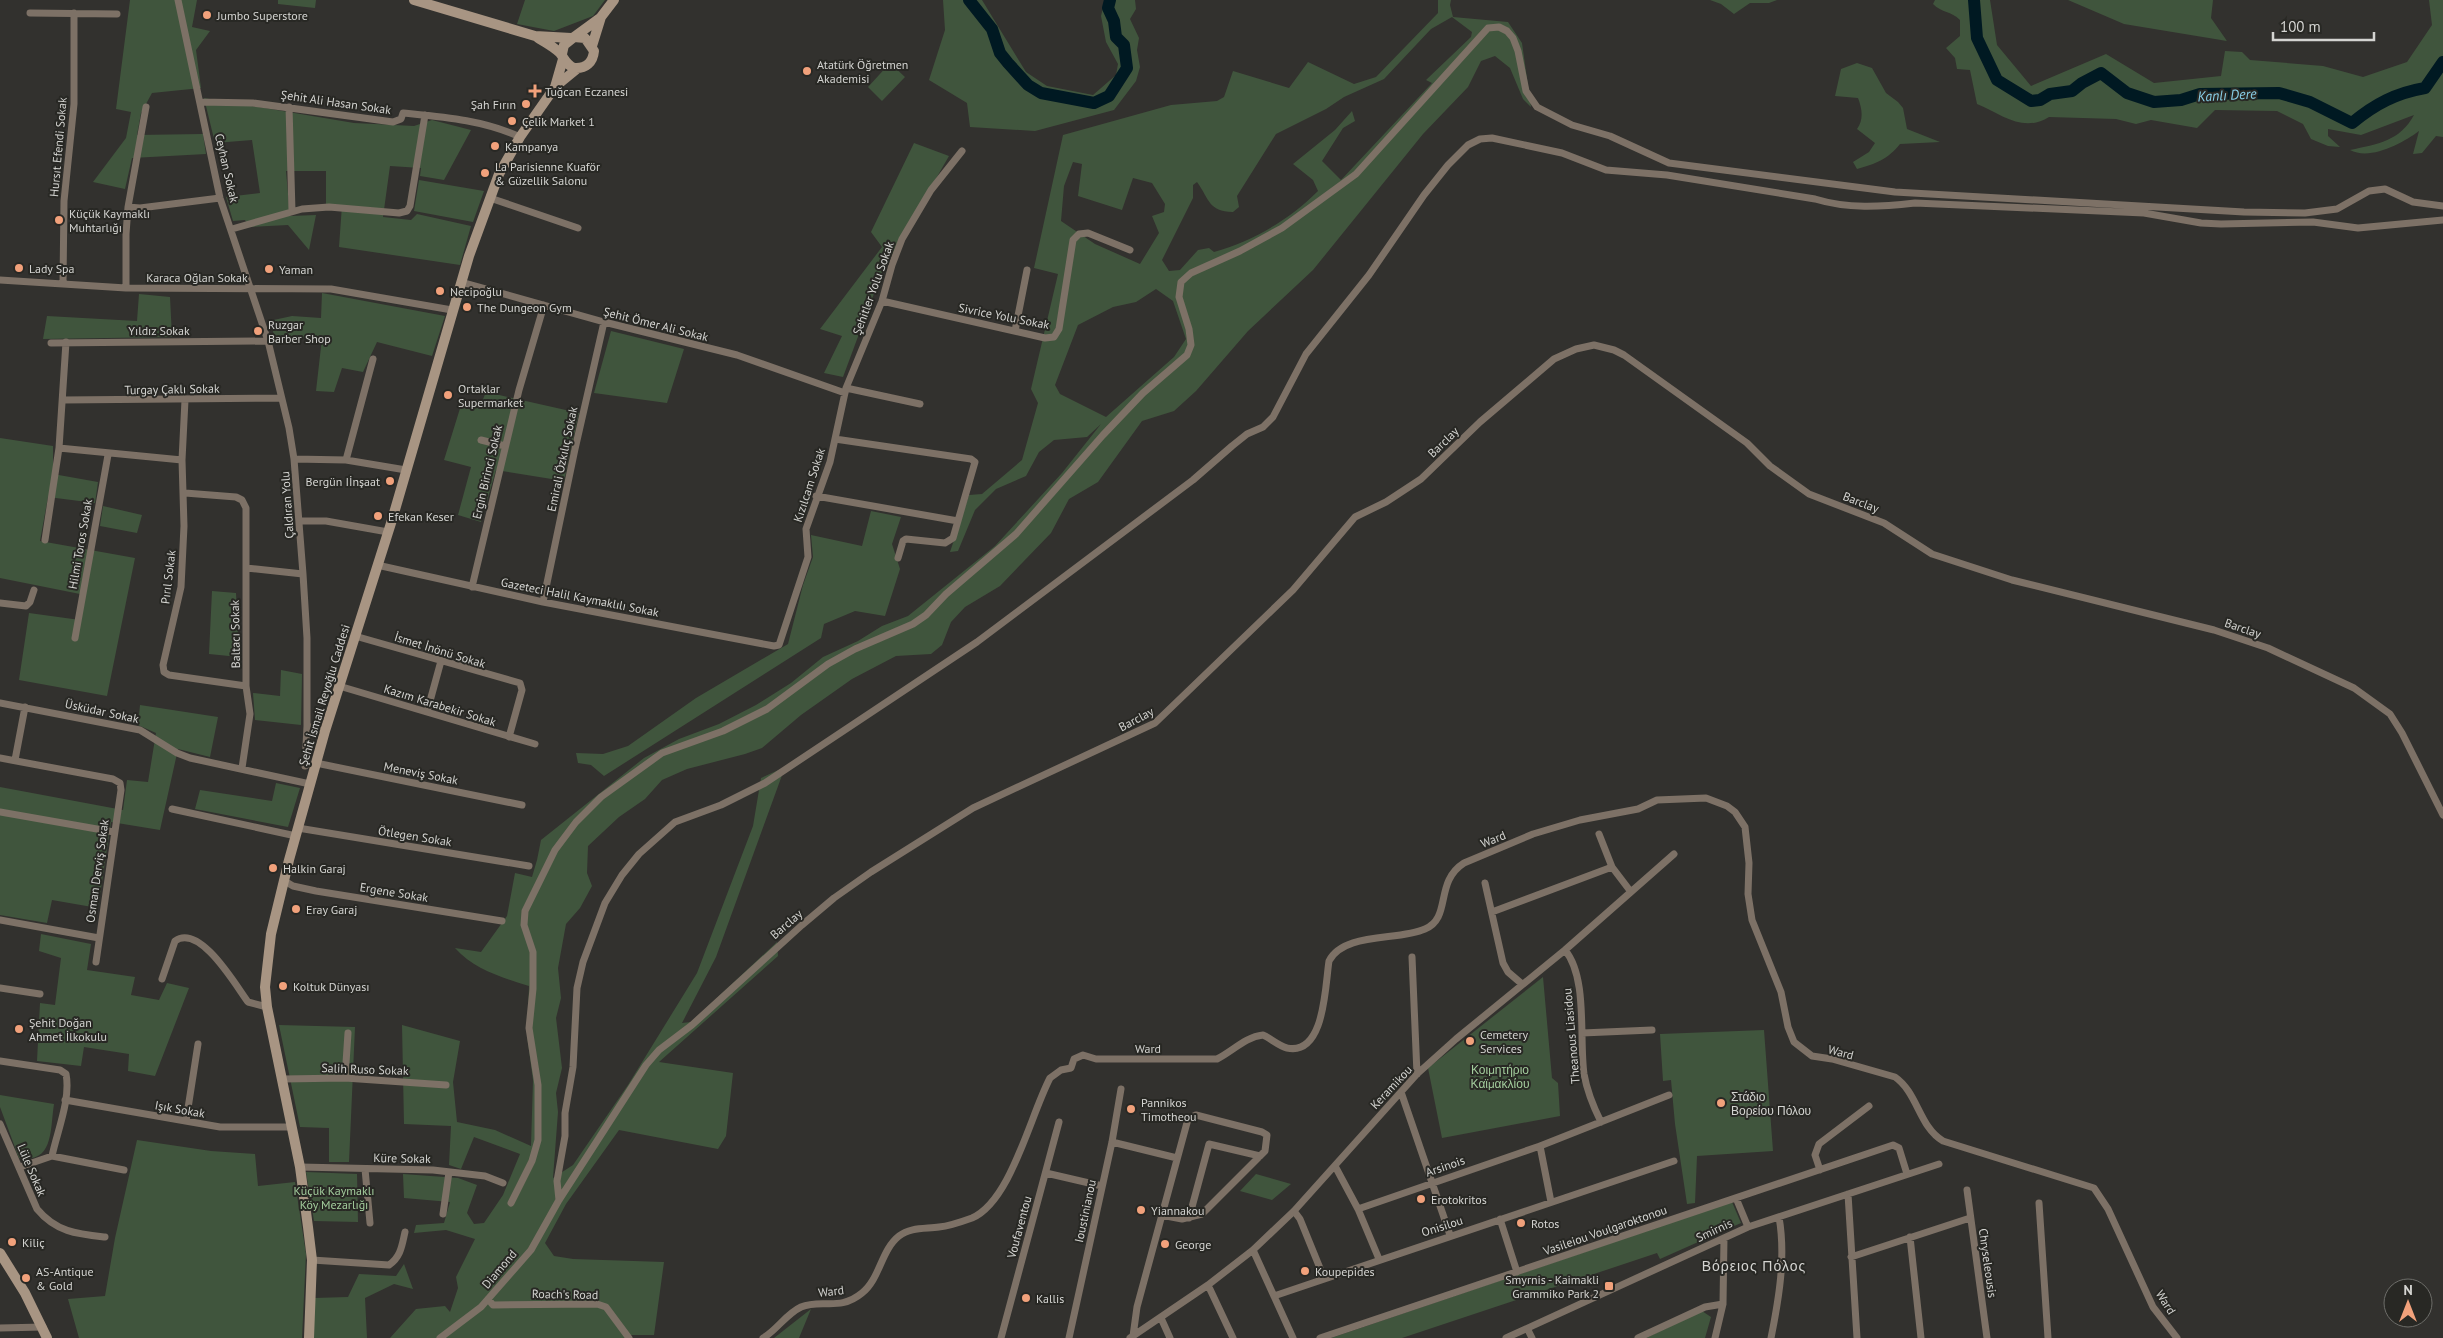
<svg xmlns="http://www.w3.org/2000/svg" width="2443" height="1338" font-family="'PT Sans',sans-serif">
<style>
.green{fill:#40553d;fill-rule:evenodd}
.lines{fill:none;stroke-linecap:round;stroke-linejoin:round}
.river{stroke:#001922;stroke-width:12}
.street{stroke:#7d7166;stroke-width:7}
.secondary{stroke:#a89583;stroke-width:10}
.poi-dot{fill:#f1a17b;stroke:#282824;stroke-width:2}
.labels{text-anchor:middle;dominant-baseline:central;stroke-width:4;stroke-linejoin:round;paint-order:stroke}
.poi-label{font-size:12px;fill:#d4d4d1;stroke:#282824;text-anchor:start}
.street-label{font-size:12px;fill:#d4d4d1;stroke:#282824}
.park-label{font-size:12px;fill:#a3cd9d;stroke:#282824}
.water-label{font-size:14px;font-style:italic;fill:#88cfe8;stroke:#282824}
.neighbourhood-label{font-size:14px;letter-spacing:1px;fill:#d4d4d1;stroke:#282824}
</style>
<rect width="100%" height="100%" fill="#32312e"/>
<path class="green" d="M130,0H197L192,27L210,31L196,50L201,88L152,93L141,113L137,135L203,134L206,154L132,158L125,189L93,182L126,138L131,112L116,109Z
M278,0H316L315,8L278,4Z
M525,0H605L593,16L554,31L517,24Z
M943,0H982L1026,72L1047,86L1093,95L1116,75L1118,64L1106,42L1101,16L1105,0H1135L1136,9L1130,19L1139,38L1137,50L1140,67L1136,81L1114,110L1035,131L970,127L967,103L929,80L945,30Z
M1438,0H1451L1450,5L1453,17L1508,22L1522,43L1531,107L1523,99L1510,68L1495,56L1481,61L1468,87L1423,134L1313,270L1248,331L1196,391L1174,411L1142,421L1098,482L1069,499L1051,533L1000,586L965,607L951,622L942,645L931,654L896,656L852,679L801,715L762,748L745,754L687,769L662,780L645,799L619,817L588,846L587,873L592,886L580,908L566,924L558,968L561,998L556,1018L562,1068L556,1093L558,1112L553,1178L573,1165L628,1085L697,973L753,826L761,778L785,767L716,957L682,1023L691,1022L777,942L778,956L659,1062L733,1073L726,1136L718,1149L619,1130L566,1204L545,1243L554,1256L573,1259L664,1262L654,1335H630L629,1338H390L416,1309L445,1306L450,1312L458,1288L456,1277L475,1239L446,1230L414,1233L416,1225L444,1223L450,1202L404,1198L403,1174L458,1178L477,1185L467,1213L474,1224L484,1223L503,1195L520,1154L474,1137L461,1169L449,1165L451,1126L404,1124L402,1025L460,1041L453,1082L457,1122L495,1130L531,1146L533,1080L527,1036L529,986C501,977 475,970 455,948L481,952L507,916L515,873L532,877L537,860L541,840L644,758L679,739L719,724L756,705L791,683L823,657L858,641L882,626L908,616L995,546L1062,473L1101,424L1087,437L1054,440L1039,452L1026,476L996,489L975,510L958,551L950,552L969,495L982,494L1022,460L1038,403L1031,389L1058,274L1034,268L1063,135L1171,105L1217,101L1224,97L1233,71L1289,88L1308,62L1354,84L1376,77L1438,13ZM1452,17L1472,32L1471,37L1426,80L1432,83L1341,180L1322,161L1343,128L1355,121L1352,111L1335,130L1293,164L1313,180L1318,191C1289,220 1253,241 1214,252L1209,248L1198,250L1180,270L1169,271L1162,260L1193,198V185L1197,182C1210,200 1208,211 1233,212L1239,207L1237,196L1276,134L1326,109L1344,97L1384,79L1431,29ZM1073,162L1082,164L1078,196L1122,210L1133,178L1152,183L1165,204L1164,212L1152,216L1159,233L1140,264L1095,244L1061,221L1064,186ZM1156,289L1173,301L1186,339L1174,357L1106,417L1060,394L1055,385L1078,325L1113,307L1136,302Z
M1710,0H1777L1769,3H1750L1734,14L1721,4Z
M1935,0H1990L1997,45L2031,86L2106,54L2154,83L2221,76L2225,51L2242,52L2250,60L2323,66L2363,77L2407,62L2432,25L2429,0H2443V137L2436,136L2422,153L2413,154L2419,131C2403,143 2370,161 2350,150C2378,144 2400,141 2414,115L2361,135L2328,129V136L2340,147L2328,146L2311,139L2303,124L2277,111L2215,110L2197,128L2151,120L2136,124L2116,119L2049,117C2023,133 2003,115 1977,104L1970,70L1957,69L1955,58L1946,48L1960,36V20C1951,11 1942,13 1933,4Z
M2068,0H2213L2211,18L2227,41L2124,24Z
M890,63L905,77L882,101L868,87Z
M1857,63L1872,68L1886,93L1898,102L1903,108L1907,129L1940,142L1900,144C1888,159 1876,164 1857,169L1853,162L1869,152L1875,143L1857,129C1864,120 1862,108 1858,98L1835,96L1841,69Z
M204,98L354,123L414,126L432,120L471,130L444,180L420,176L421,168L390,166L383,217L411,220L417,214L471,226L460,265L339,247L342,205H326V171H286L290,216L316,215L309,250L288,225L249,227L245,220L233,221L226,197L260,193L252,140L215,143Z
M914,143L949,156L882,272L843,377L824,373L842,336L820,329L882,247L871,232Z
M419,180L484,191L473,222L414,211Z
M322,293L445,316L432,356L377,342L363,372L342,368L334,392L316,391L322,338L275,337L269,321L292,316L321,318Z
M139,294L170,297L172,337L43,339L47,316L137,321Z
M611,331L684,349L667,403L594,393Z
M486,392L579,413L564,481L496,470L481,522L458,515L471,467L444,460L462,402L481,404Z
M0,438L53,446V474L98,482L95,503L48,497L40,541L135,558L107,696L19,680L29,613L80,620L85,595L0,578Z
M103,506L142,515L137,533L100,526Z
M871,511L901,517L892,544L900,569L885,616L855,611L824,624L821,638L604,776L591,765L578,763L576,753L603,754L628,746L696,698L788,644L803,585L813,557L811,535L862,546Z
M212,591L236,593L239,657L209,654Z
M281,670L302,674L301,725L255,720L253,693L280,696Z
M140,705L218,717L210,757L178,749L160,830L111,822L98,908L52,900L47,923L0,915V787L123,810L127,780L148,782L156,733L138,725Z
M276,783L300,788L288,827L195,809L200,790L272,801Z
M41,934L91,944L87,970L135,977L131,995L159,1000L167,983L189,988L155,1076L128,1071L129,1054L84,1047L81,1066L37,1061L40,1003L55,1005L61,958L39,951Z
M1543,977L1552,1078L1558,1083L1560,1116L1442,1138L1428,1068Z
M279,1025L355,1027L349,1162H329V1128L300,1127Z
M1764,1030L1773,1151L1697,1156L1695,1203L1687,1204L1675,1124L1671,1080L1663,1081L1660,1034Z
M0,1095L54,1104C50,1129 54,1164 19,1158L0,1107Z
M137,1140L211,1151L255,1154L258,1186L295,1182L306,1254L302,1338H79L68,1299L105,1296L115,1238Z
M306,1172L357,1174L358,1222L314,1221Z
M1256,1174L1291,1184L1272,1200L1240,1191Z
M1732,1202L1741,1223L1660,1259L1657,1253L1402,1338H1331Z
M404,1264L413,1289L394,1284L365,1298L367,1338H312L314,1298L348,1297L359,1274L396,1276Z
M811,1309L799,1338H774Z
M1702,1311L1711,1317L1705,1338H1646Z"/>
<g class="lines">
<path class="river" d="M969,0L992,29L1000,53L1008,63L1028,85L1041,93L1094,103L1109,96L1127,68L1124,45L1116,37L1114,21L1108,8L1110,0
M1974,0L1977,38L1997,80L2031,101L2040,100L2050,94L2072,91L2082,83L2101,73L2127,93L2154,102L2181,100L2200,94L2279,93L2310,102L2352,123C2375,104 2396,93 2425,88L2443,62"/>
<path class="street" d="M178,0L220,198L268,341L289,428L294,459L303,574L307,638V726L325,731
M30,13L117,14
M201,102L253,103L393,122L401,119L403,113C443,117 483,120 520,137
M289,107L292,211
M490,198L578,228
M128,207L140,208L220,198
M232,229L302,209L329,207L399,213L407,211L410,206L425,115
M0,280L126,288L331,289L452,310
M461,282L604,322L737,355L845,393
M63,283L64,201L74,104V13
M126,288V234L128,207L146,107
M882,301L1045,338L1054,337L1059,329L1073,240L1079,234L1088,233L1130,250
M1015,331L1027,270
M51,343L268,341
M846,388L920,404
M63,400L281,398
M185,400L182,460L184,526L181,587L163,665L164,672L169,675L246,686
M835,439L971,459L975,462L953,538L945,543L906,539L903,541L898,558
M481,440L505,446
M59,448L182,460
M294,459L346,460L406,470
M346,460L373,359
M185,493L236,497L242,500L246,508V686L250,714L242,768
M816,496L958,521
M299,521H326L388,532
M45,540L59,448L66,342
M377,565L543,602L774,646L779,645L808,557L806,529L830,462L846,388L882,301L892,265L902,239L931,190L962,151
M246,568L303,574
M472,587L519,390L544,305
M543,602L575,449L604,322
M0,603L26,606L30,602L34,590
M355,636L520,683L522,690L509,737
M75,638L108,455
M339,686L535,744
M0,703L140,730L177,753L190,758L310,784
M427,712L441,661
M0,758L113,779L120,783L121,790L96,962
M15,760L25,707
M316,763L522,805
M305,766L307,726
M172,809L296,836
M0,812L114,832
M298,828L529,866
M1599,834L1612,867L1631,892
M283,880L293,886L316,891L502,921
M1485,883L1503,963L1508,972L1522,984
M1492,912L1612,867
M0,920L99,938
M1565,950C1588,978 1579,1038 1584,1074C1587,1091 1593,1106 1601,1122
M1412,957L1417,1074
M162,979L175,941C200,923 236,986 248,1002L267,1007
M0,988L40,994
M1582,1033L1652,1030
M0,1061L60,1070L66,1074C71,1099 57,1132 52,1156
M345,1078L348,1033
M283,1079L345,1078L446,1085
M1401,1092L1450,1235
M65,1100L220,1127H292
M186,1121L198,1044
M0,1124L37,1209C56,1232 77,1234 105,1237
M1112,1142L1177,1158
M1540,1146L1551,1202
M1335,1166L1358,1209L1379,1259
M20,1167L52,1156L124,1170
M300,1167L433,1170L485,1176L503,1183
M365,1169L370,1223
M1820,1170L1815,1155L1819,1144L1869,1106
M1046,1173L1102,1186
M1967,1190L1987,1338
M1848,1194L1857,1338
M1736,1198L1748,1227
M559,1200L557,1181L565,1136V1113L573,1067L577,988L583,962L605,903L622,875L639,854L675,822L721,805L765,783L977,642L1193,480L1232,446L1247,434L1263,427L1273,417L1306,354L1369,275L1424,195L1448,165L1468,145L1480,139L1492,138L1562,153L1606,170L1667,175L1815,199C1848,209 1880,207 1915,203L2144,213L2201,223L2221,224L2313,222L2358,228L2443,220
M511,1203L532,1161L538,1140V1085L529,1028L533,989V952L524,925L525,911L555,850L576,822L601,797L662,753L723,731L767,709L828,664L855,649L913,624L926,615L946,594L1016,534L1103,435L1143,393L1187,355L1191,345L1189,329L1179,297L1181,282L1191,273L1240,251L1282,228L1356,174L1488,28L1499,27L1507,31L1513,38L1518,51L1526,91L1537,107L1572,125L1610,136L1669,163L1895,192L2244,212L2305,213L2337,209L2369,191L2385,189L2413,202L2443,206
M2039,1203L2048,1338
M1358,1209L1540,1146L1669,1095
M1294,1211L1300,1219L1324,1278
M443,1214L449,1172
M1189,1218L1209,1144L1260,1156
M1500,1219L1517,1272
M1910,1237L1921,1338
M1253,1250L1293,1338
M1851,1257L1970,1218
M312,1260L389,1265C401,1257 402,1245 405,1232
M1208,1285L1233,1338
M1274,1296L1674,1161
M488,1299L493,1305L597,1304L606,1307L629,1338
M1161,1318L1170,1338
M0,1328L43,1327
M1528,1330L1532,1338
M1133,1336L1137,1307L1188,1119L1196,1115L1262,1132L1267,1135L1265,1151L1202,1214L1182,1219L1161,1215
M440,1338L481,1307L531,1250L559,1200L646,1065L659,1050L692,1025L802,925L834,898L871,872L973,808L1155,723L1293,590L1355,517L1386,502L1421,479L1480,422L1554,359L1576,349L1594,345L1614,350L1624,355L1747,443L1770,466L1809,494L1884,523L1932,554L2012,580L2214,630L2268,648L2354,688L2390,714L2402,733L2443,815
M763,1338C777,1330 786,1314 801,1307C822,1298 839,1312 862,1293C880,1279 881,1250 899,1236C910,1227 926,1229 939,1227C950,1226 961,1222 972,1218C1011,1201 1030,1116 1050,1078L1061,1070L1071,1068L1074,1059L1083,1055L1096,1059H1217C1233,1051 1245,1037 1263,1035C1270,1038 1279,1046 1287,1048C1325,1056 1325,986 1329,961C1344,932 1398,941 1425,929C1452,918 1434,882 1464,863L1533,834L1580,820L1638,809L1657,800L1706,798L1727,806L1735,812L1745,827L1749,863L1748,894L1752,920L1781,992L1788,1027L1794,1042L1812,1056L1832,1059L1895,1077C1918,1093 1919,1127 1943,1141L2094,1188L2108,1209L2153,1307L2177,1338
M1001,1338L1059,1122
M1069,1338L1112,1142L1121,1089
M1130,1338L1208,1285L1253,1250L1294,1211L1417,1074L1456,1039L1565,950L1674,854
M1320,1338L1893,1145L1899,1148L1907,1174
M1506,1338L1748,1227L1939,1164
M1638,1338L1705,1307L1723,1304
M1715,1338L1723,1304L1724,1238
M1771,1338C1779,1298 1786,1257 1779,1217"/>
<path class="secondary" d="M414,0L535,36L571,38
M574,37L600,18
M538,38C545,42 554,47 560,53C565,59 565,64 574,68C586,69 593,62 594,51L585,38L574,37L564,45L562,54
M592,46L601,17L614,0
M556,86L578,68
M0,1253L25,1293L47,1338
M309,1338L312,1260L308,1227L300,1167L267,1007L265,987L271,934L289,860L325,731L392,520L469,256L499,174L520,137L555,87L563,59"/>
</g>
<g class="poi-dot">
<circle cx="207" cy="15" r="5"/>
<circle cx="807" cy="71" r="5"/>
<path d="M532.5 83.5h5v5h5v5h-5v5h-5v-5h-5v-5h5z"/>
<circle cx="526" cy="104" r="5"/>
<circle cx="512" cy="121" r="5"/>
<circle cx="495" cy="146" r="5"/>
<circle cx="485" cy="173" r="5"/>
<circle cx="59" cy="220" r="5"/>
<circle cx="19" cy="268" r="5"/>
<circle cx="269" cy="269" r="5"/>
<circle cx="440" cy="291" r="5"/>
<circle cx="467" cy="307" r="5"/>
<circle cx="258" cy="331" r="5"/>
<circle cx="448" cy="395" r="5"/>
<circle cx="390" cy="481" r="5"/>
<circle cx="378" cy="516" r="5"/>
<circle cx="273" cy="868" r="5"/>
<circle cx="296" cy="909" r="5"/>
<circle cx="283" cy="986" r="5"/>
<circle cx="19" cy="1029" r="5"/>
<circle cx="1470" cy="1041" r="5"/>
<circle cx="1721" cy="1103" r="5"/>
<circle cx="1131" cy="1109" r="5"/>
<circle cx="1421" cy="1199" r="5"/>
<circle cx="1141" cy="1210" r="5"/>
<circle cx="1521" cy="1223" r="5"/>
<circle cx="12" cy="1242" r="5"/>
<circle cx="1165" cy="1244" r="5"/>
<circle cx="1305" cy="1271" r="5"/>
<circle cx="26" cy="1278" r="5"/>
<rect x="1604" y="1281" width="10" height="10" rx="2.5"/>
<circle cx="1026" cy="1298" r="5"/>
</g>
<g class="labels">
<g class="poi-label">
<text x="217" y="15">Jumbo Superstore</text>
<text x="817" y="64">Atatürk Öğretmen<tspan x="817" dy="14">Akademisi</tspan></text>
<text x="545" y="91">Tuğcan Eczanesi</text>
<text x="516" y="104" text-anchor="end">Şah Fırın</text>
<text x="522" y="121">Çelik Market 1</text>
<text x="505" y="146">Kampanya</text>
<text x="495" y="166">La Parisienne Kuaför<tspan x="495" dy="14">&amp; Güzellik Salonu</tspan></text>
<text x="69" y="213">Küçük Kaymaklı<tspan x="69" dy="14">Muhtarlığı</tspan></text>
<text x="29" y="268">Lady Spa</text>
<text x="279" y="269">Yaman</text>
<text x="450" y="291">Necipoğlu</text>
<text x="477" y="307">The Dungeon Gym</text>
<text x="268" y="324">Ruzgar<tspan x="268" dy="14">Barber Shop</tspan></text>
<text x="458" y="388">Ortaklar<tspan x="458" dy="14">Supermarket</tspan></text>
<text x="380" y="481" text-anchor="end">Bergün Iİnşaat</text>
<text x="388" y="516">Efekan Keser</text>
<text x="283" y="868">Halkin Garaj</text>
<text x="306" y="909">Eray Garaj</text>
<text x="293" y="986">Koltuk Dünyası</text>
<text x="29" y="1022">Şehit Doğan<tspan x="29" dy="14">Ahmet İlkokulu</tspan></text>
<text x="1480" y="1034">Cemetery<tspan x="1480" dy="14">Services</tspan></text>
<text x="1731" y="1096">Στάδιο<tspan x="1731" dy="14">Βορείου Πόλου</tspan></text>
<text x="1141" y="1102">Pannikos<tspan x="1141" dy="14">Timotheou</tspan></text>
<text x="1431" y="1199">Erotokritos</text>
<text x="1151" y="1210">Yiannakou</text>
<text x="1531" y="1223">Rotos</text>
<text x="22" y="1242">Kiliç</text>
<text x="1175" y="1244">George</text>
<text x="36" y="1271">AS-Antique<tspan x="36" dy="14">&amp; Gold</tspan></text>
<text x="1315" y="1271">Koupepides</text>
<text x="1599" y="1279" text-anchor="end">Smyrnis - Kaimakli<tspan x="1599" dy="14">Grammiko Park 2</tspan></text>
<text x="1036" y="1298">Kallis</text>
</g>
<g class="street-label">
<text transform="translate(336 102) rotate(8)">Şehit Ali Hasan Sokak</text>
<text transform="translate(58 147) rotate(-85)">Hursıt Efendi Sokak</text>
<text transform="translate(227 168) rotate(77)">Ceyhan Sokak</text>
<text x="197" y="277">Karaca Oğlan Sokak</text>
<text transform="translate(873 288) rotate(-70)">Şehitler Yolu Sokak</text>
<text transform="translate(1004 316) rotate(11)">Sivrice Yolu Sokak</text>
<text transform="translate(656 324) rotate(14)">Şehit Ömer Ali Sokak</text>
<text x="159" y="330">Yıldız Sokak</text>
<text transform="translate(172 389) rotate(-1)">Turgay Çaklı Sokak</text>
<text transform="translate(1443 442) rotate(-44)">Barclay</text>
<text transform="translate(562 459) rotate(-78)">Emirali Özkılıç Sokak</text>
<text transform="translate(487 472) rotate(-77)">Ergin Birinci Sokak</text>
<text transform="translate(809 485) rotate(-72)">Kızılcam Sokak</text>
<text transform="translate(1861 502) rotate(21)">Barclay</text>
<text transform="translate(287 505) rotate(-94)">Çaldıran Yolu</text>
<text transform="translate(80 544) rotate(-80)">Hilmi Toros Sokak</text>
<text transform="translate(168 577) rotate(-83)">Pırıl Sokak</text>
<text transform="translate(580 597) rotate(11)">Gazeteci Halil Kaymaklılı Sokak</text>
<text transform="translate(2243 628) rotate(19)">Barclay</text>
<text transform="translate(235 634) rotate(-91)">Baltacı Sokak</text>
<text transform="translate(440 650) rotate(17)">İsmet İnönü Sokak</text>
<text transform="translate(324 695) rotate(-73)">Şehit İsmail Reyoğlu Caddesi</text>
<text transform="translate(440 705) rotate(17)">Kazım Karabekir Sokak</text>
<text transform="translate(102 711) rotate(12)">Üsküdar Sokak</text>
<text transform="translate(1136 719) rotate(-28)">Barclay</text>
<text transform="translate(421 773) rotate(11)">Meneviş Sokak</text>
<text transform="translate(415 836) rotate(9)">Ötlegen Sokak</text>
<text transform="translate(1493 839) rotate(-22)">Ward</text>
<text transform="translate(97 871) rotate(-82)">Osman Derviş Sokak</text>
<text transform="translate(394 892) rotate(9)">Ergene Sokak</text>
<text transform="translate(786 924) rotate(-41)">Barclay</text>
<text transform="translate(1571 1036) rotate(-95)">Theanous Liasidou</text>
<text x="1148" y="1048">Ward</text>
<text transform="translate(1841 1052) rotate(15)">Ward</text>
<text transform="translate(365 1069) rotate(2)">Salih Ruso Sokak</text>
<text transform="translate(1391 1087) rotate(-47)">Keramikou</text>
<text transform="translate(180 1109) rotate(10)">Işık Sokak</text>
<text transform="translate(402 1158) rotate(1)">Küre Sokak</text>
<text transform="translate(1445 1166) rotate(-19)">Arsinois</text>
<text transform="translate(32 1170) rotate(67)">Lüle Sokak</text>
<text transform="translate(1085 1211) rotate(-78)">Ioustinianou</text>
<text transform="translate(1442 1226) rotate(-18)">Onisilou</text>
<text transform="translate(1019 1227) rotate(-75)">Voufaventou</text>
<text transform="translate(1605 1230) rotate(-19)">Vasileiou Voulgaroktonou</text>
<text transform="translate(1714 1230) rotate(-25)">Smirnis</text>
<text transform="translate(1988 1263) rotate(82)">Chryseleousis</text>
<text transform="translate(499 1269) rotate(-50)">Diamond</text>
<text transform="translate(831 1291) rotate(-7)">Ward</text>
<text transform="translate(565 1294) rotate(1)">Roach's Road</text>
<text transform="translate(2166 1302) rotate(58)">Ward</text>
</g>
<g class="park-label">
<text x="1500" y="1069">Κοιμητήριο<tspan x="1500" dy="14">Καϊμακλίου</tspan></text>
<text x="334" y="1190">Küçük Kaymaklı<tspan x="334" dy="14">Köy Mezarlığı</tspan></text>
</g>
<g class="water-label">
<text transform="translate(2227 95) rotate(-3)">Kanlı Dere</text>
</g>
<g class="neighbourhood-label">
<text x="1754" y="1266">Βόρειος Πόλος</text>
</g>
</g>
<g transform="translate(2408 1303)"><circle r="24" fill="#282824" stroke="#6d6d69"/>
<path d="M0-4L9 19L0 12L-9 19Z" fill="#f1a17b"/>
<text y="-8" font-size="14" font-weight="bold" text-anchor="middle" fill="#d4d4d1">N</text>
</g>
<path d="M2273 32v8h101v-8" fill="none" stroke="#d4d4d1" stroke-width="2.5"/>
<text x="2280" y="32" font-size="15" fill="#d4d4d1" stroke="#282824" stroke-width="4" paint-order="stroke">100 m</text>
</svg>
